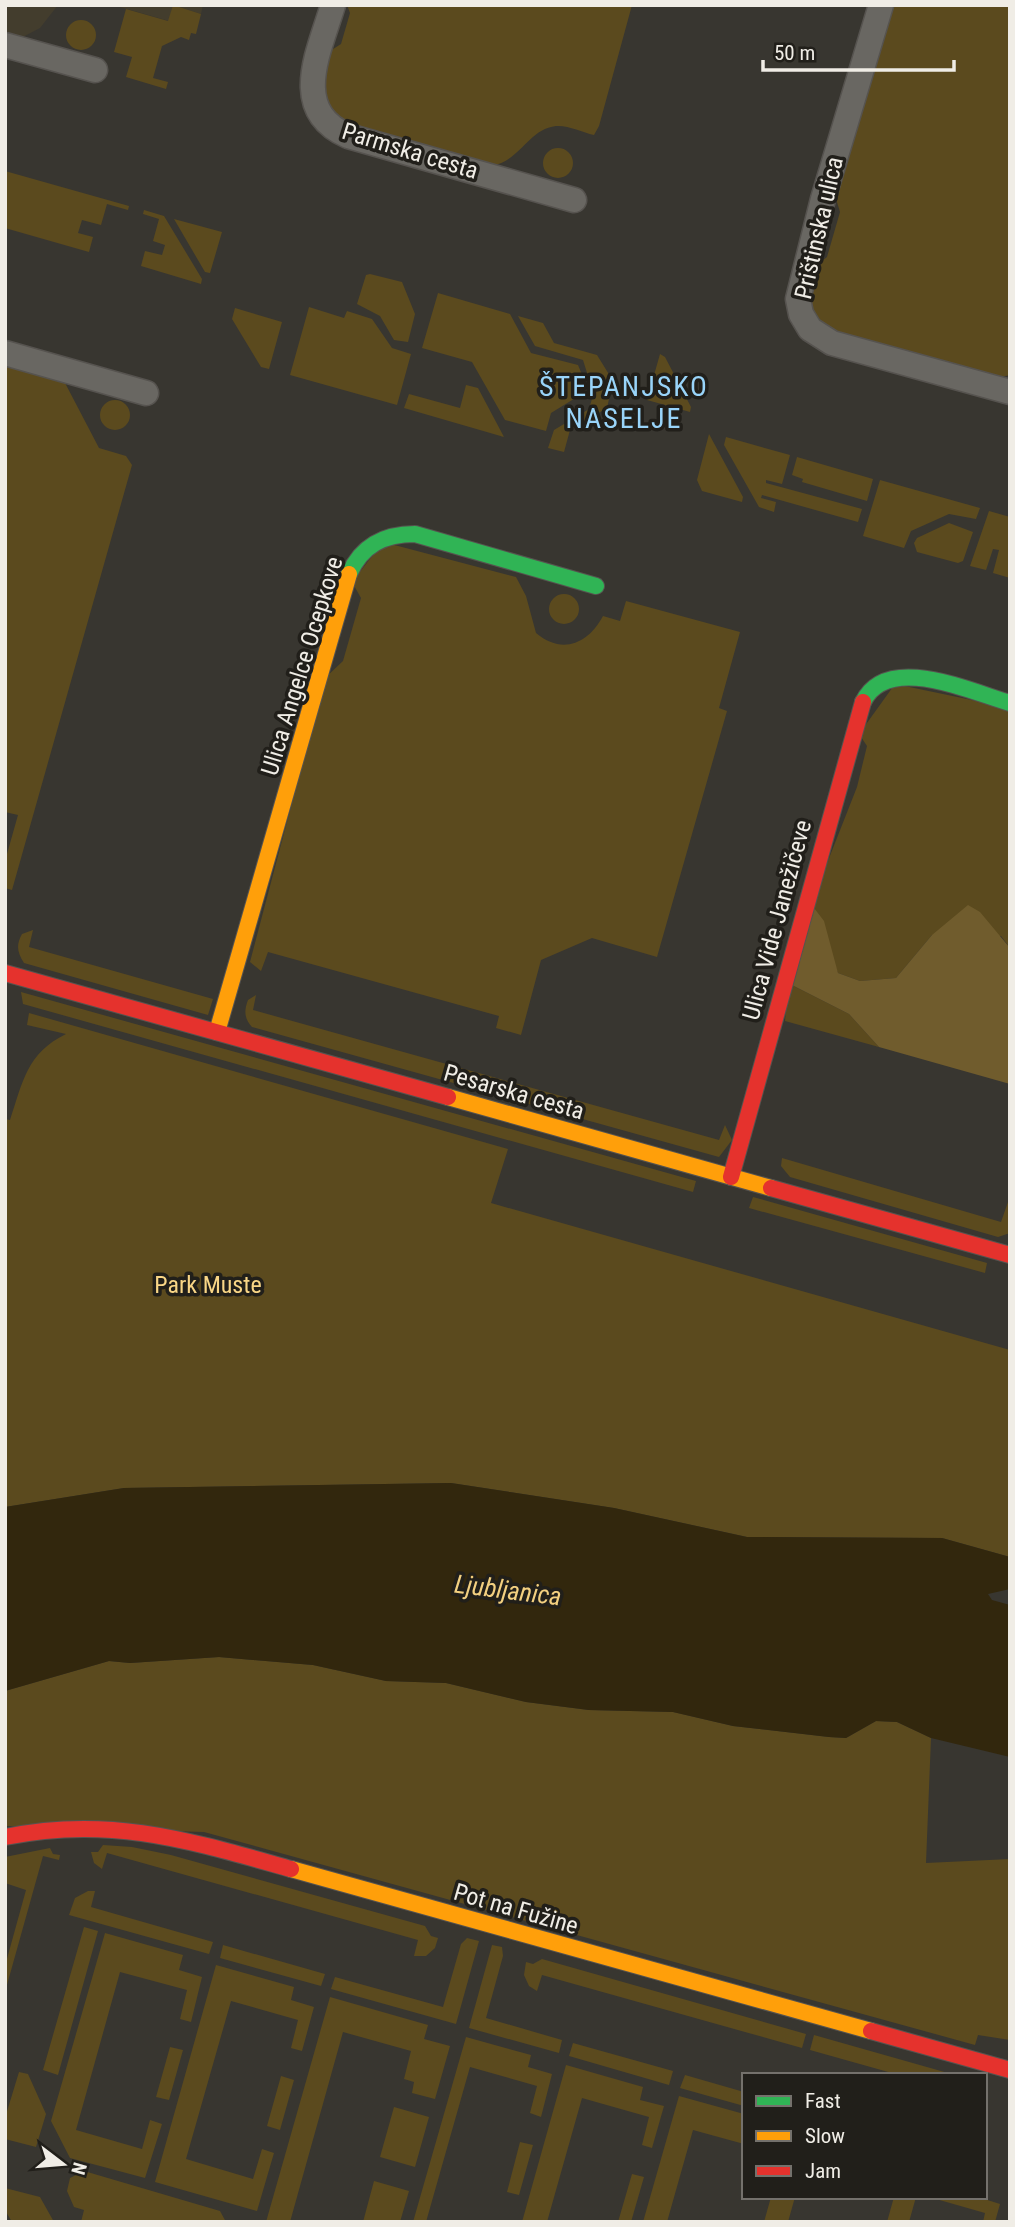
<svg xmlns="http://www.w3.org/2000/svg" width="1015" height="2227" font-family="'Roboto Condensed',sans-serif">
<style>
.built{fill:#433d2d}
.green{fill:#5b4a1e}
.forest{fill:#705c2d}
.water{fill:#32270d}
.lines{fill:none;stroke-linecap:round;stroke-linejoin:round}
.street-casing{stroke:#56534f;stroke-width:27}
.fast-casing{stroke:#56534f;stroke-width:18}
.slow-casing{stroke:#56534f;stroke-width:18}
.jam-casing{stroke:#56534f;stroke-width:18}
.street{stroke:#696762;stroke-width:24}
.fast{stroke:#30b455;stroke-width:16}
.slow{stroke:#ff9f0a;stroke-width:16}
.jam{stroke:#e5322d;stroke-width:16}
.labels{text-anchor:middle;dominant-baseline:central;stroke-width:7;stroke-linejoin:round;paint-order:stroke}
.street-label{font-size:24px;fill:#f0ede6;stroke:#211f1a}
.park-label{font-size:24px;fill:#f9d686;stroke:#211f1a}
.water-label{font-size:26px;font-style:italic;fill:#f3d080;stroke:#211f1a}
.quarter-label{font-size:28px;letter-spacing:2px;fill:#99d4f9;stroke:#211f1a}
</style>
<rect width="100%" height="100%" fill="#383630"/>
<path class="built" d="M5,5H58L40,28L19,39L5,38Z
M113,5H203L201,14L173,5L169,21Z"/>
<path class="green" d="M173,5L201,14L196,34L191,33L189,40L181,37L162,46L153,78L168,82L166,89L126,77L132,57L114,52L126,9L168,21Z
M347,5H632L599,126L594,135C582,132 568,125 556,126C528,129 521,161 491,166L348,129L324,105L322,56L341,44L350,13Z
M885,5H1010V375L992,379L834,335L812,313L806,290L813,268L827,257L840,212L834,192Z
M66 35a15 15 0 1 1 30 0a15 15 0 1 1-30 0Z
M543 163a15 15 0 1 1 30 0a15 15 0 1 1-30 0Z
M5,171L129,206L128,210L107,204L101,225L82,220L78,233L93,237L89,252L5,228Z
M144,210L164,216L202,279L201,284L141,266L145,251L162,255L165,245L153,241L159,219L143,214Z
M174,219L222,232L210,273L205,272Z
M370,274L402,282L415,314L408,342L394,340L380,316L357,304L366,275Z
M438,293L510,314L531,353L578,365L583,377L577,397L551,413L546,431L505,420L472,362L422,348Z
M309,307L344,318L347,311L372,319L392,348L411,354L397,405L290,375Z
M235,308L282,322L269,369L261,367L232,319Z
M518,316L543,323L554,343L597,355L610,376L609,381L588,376L583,360L535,346Z
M660,354L665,357L691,407L690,412L647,400Z
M5,359L64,381L99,448L126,456L132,465L12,890L5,888V861L18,815L5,812Z
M466,385L478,388L504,437L404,408L409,394L460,408Z
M596,385L611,390L607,408L570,430L564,452L548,448L554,430L589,409Z
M100 415a15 15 0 1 1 30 0a15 15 0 1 1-30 0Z
M709,434L743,497L742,502L702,491L697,480Z
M726,437L790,455L782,484L766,480V483L862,509L858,522L762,495L761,498L776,502L774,512L759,507L724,445Z
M797,457L873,479L867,501L802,482L803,479L792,475Z
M880,480L980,508L976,519L949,514L911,531L904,548L863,536Z
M989,511L1010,517V578L993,573L999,550L993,549L986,570L970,566Z
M949,523L973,532L963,561L958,563L917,552L914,543L917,538Z
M383,542L516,577L526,596L536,633C562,655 588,644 603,616L620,621L626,601L740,632L719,708L727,711L657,957L592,938L541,960L521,1035L496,1028L499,1016L268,952L261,971L250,962L325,678L343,661L361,598L352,582Z
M549 609a15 15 0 1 1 30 0a15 15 0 1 1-30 0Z
M895,684L1010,708V948L1001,936L932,935L896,978L860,981L838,973L811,904L857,787L867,746L859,734Z
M33,930L29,947L213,999L208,1015L24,963C17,952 16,945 22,934Z
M788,983L849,1014L879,1047L785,1021Z
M21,992L696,1181L693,1192L23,1004Z
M256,995L253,1010L719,1140L725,1125L732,1140L719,1157L252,1027C244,1018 244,1011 248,1000Z
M29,1013L508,1149L491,1203L1010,1350V1557L942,1538L747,1537L614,1508L451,1483L124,1488L5,1507V1119L10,1120C23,1081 27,1053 66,1034L27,1025Z
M782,1158L1001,1222L1008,1202L1010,1233L998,1237L790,1177L781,1166Z
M753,1197L987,1263L985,1273L749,1208Z
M219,1657L313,1665L386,1681L446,1683L526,1702L589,1710L673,1712L733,1726L829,1737L846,1738L876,1721L897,1722L931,1738L926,1863L1010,1859V2040L978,2035L975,2045L204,1832L5,1826V1691L109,1661L130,1663Z
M103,1845L132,1847L171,1855L425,1926L431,1936L438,1938L435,1948L426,1956H414L418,1940L107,1853L102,1869L94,1863L91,1852H98Z
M50,1848L53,1854L60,1855L59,1860L43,1856L5,1992V1966L26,1890L5,1883V1857Z
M88,1891H95L91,1907L213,1942L209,1954L69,1915L75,1898Z
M84,1927L98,1931L58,2075L43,2070Z
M105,1933L183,1955L179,1970L202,1977L191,2022L180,2019L187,1990L120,1972L76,2130L142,2149L150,2120L162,2124L145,2178L70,2158L51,2121Z
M467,1938L479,1941L456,2024L331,1989L335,1977L443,2007L461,1944Z
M223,1945L325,1974L321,1986L220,1958Z
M492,1945L502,1947L503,1956L486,2018L562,2040L559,2053L469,2028Z
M542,1959L806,2034L802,2048L542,1975L537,1991L529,1986L524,1975L526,1962L533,1964Z
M216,1965L294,1987L291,2000L314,2007L302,2051L291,2048L298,2020L231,2001L186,2159L253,2179L262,2149L274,2153L257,2211L155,2182Z
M330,1997L428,2025L424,2039L450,2046L435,2099L412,2093L414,2082L404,2079L411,2051L343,2032L290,2222H266Z
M814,2035L955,2075H899L810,2050Z
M466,2037L531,2055L528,2067L552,2074L541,2117L530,2113L537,2086L470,2067L426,2222H413Z
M573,2043L673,2071L669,2085L569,2056Z
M170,2047L183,2050L169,2100L156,2097Z
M566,2065L643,2087L640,2100L664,2106L652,2148L642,2145L649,2117L582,2098L547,2222H522Z
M19,2072L28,2074L46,2114L36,2147L5,2139V2118Z
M685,2075L744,2092V2106L680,2088Z
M281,2076L294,2080L280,2130L267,2126Z
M679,2096L744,2114V2144L693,2130L667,2222H643Z
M394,2107L429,2117L415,2167L380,2157Z
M520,2142L533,2145L519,2195L507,2192Z
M84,2171L220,2211L226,2222H81L84,2210L74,2207L67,2191L70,2178Z
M632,2174L644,2177L631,2222H618Z
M374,2181L409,2191L400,2222H363Z
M5,2188L40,2197L54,2222H12L5,2210Z
M771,2197H795L788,2222H764Z
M894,2197H916L909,2222H887Z
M929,2197H978L1000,2204L995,2222H983L985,2213Z"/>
<path class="forest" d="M811,904L824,921L838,973L860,981L896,978L932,935L968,905L980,912L1010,948V1084L879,1047L849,1014L788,983Z"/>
<path class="water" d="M451,1483L614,1508L747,1537L942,1538L1010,1557V1589L988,1594L992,1600L1010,1605V1757L931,1738L897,1722L876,1721L846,1738L829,1737L733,1726L673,1712L589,1710L526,1702L446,1683L386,1681L313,1665L219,1657L130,1663L109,1661L5,1691V1507L124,1488Z"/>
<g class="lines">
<g class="street-casing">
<path id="street" d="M333,5C319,52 289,110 348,136L574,200
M881,5L823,199L798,299L801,314L810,329L832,343L1010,392
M5,45L95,70
M5,353L146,393"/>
</g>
<g class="fast-casing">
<path id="fast" d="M349,574C362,545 384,534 415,534L596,586
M863,702C887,652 971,692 1010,703"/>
</g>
<g class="slow-casing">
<path id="slow" d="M217,1032L349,574
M448,1097L771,1188
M291,1869L871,2031"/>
</g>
<g class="jam-casing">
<path id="jam" d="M5,973L448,1097
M731,1177L863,702
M771,1188L1010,1255
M5,1837C110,1815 191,1841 291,1869
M871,2031L1010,2070"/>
</g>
<use href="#street" class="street"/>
<use href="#fast" class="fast"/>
<use href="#slow" class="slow"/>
<use href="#jam" class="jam"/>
</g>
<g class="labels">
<g class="street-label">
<text transform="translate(410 151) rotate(17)">Parmska cesta</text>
<text transform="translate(819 228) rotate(-77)">Prištinska ulica</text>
<text transform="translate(302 666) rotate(-73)">Ulica Angelce Ocepkove</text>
<text transform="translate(777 920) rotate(-75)">Ulica Vide Janežičeve</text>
<text transform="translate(514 1092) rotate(16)">Pesarska cesta</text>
<text transform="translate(516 1909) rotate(16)">Pot na Fužine</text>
</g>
<g class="park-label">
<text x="208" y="1285">Park Muste</text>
</g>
<g class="water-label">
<text transform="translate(508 1590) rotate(7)">Ljubljanica</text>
</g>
<g class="quarter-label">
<text x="624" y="386">ŠTEPANJSKO<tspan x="624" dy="32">NASELJE</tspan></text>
</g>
</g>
<rect width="1015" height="2227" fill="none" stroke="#f0ede6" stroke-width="14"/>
<rect x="742" y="2073" width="245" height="126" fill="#211f1a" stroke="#74716c" stroke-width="2"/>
<rect x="756" y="2096" width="35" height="10" fill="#30b455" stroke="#74716c" stroke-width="2"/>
<text x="805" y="2108" font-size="21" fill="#f0ede6">Fast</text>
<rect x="756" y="2131" width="35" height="10" fill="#ff9f0a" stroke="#74716c" stroke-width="2"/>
<text x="805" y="2143" font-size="21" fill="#f0ede6">Slow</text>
<rect x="756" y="2166" width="35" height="10" fill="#e5322d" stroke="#74716c" stroke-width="2"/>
<text x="805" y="2178" font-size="21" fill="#f0ede6">Jam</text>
<g transform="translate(63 2164) rotate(106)" stroke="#211f1a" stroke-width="5" paint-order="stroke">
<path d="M0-5L12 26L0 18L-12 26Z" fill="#f0ede6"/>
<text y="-10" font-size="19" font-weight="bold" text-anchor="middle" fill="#f0ede6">N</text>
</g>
<path d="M763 60v10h191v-10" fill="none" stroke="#f0ede6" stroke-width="3.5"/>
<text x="774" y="60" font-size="21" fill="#f0ede6" stroke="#211f1a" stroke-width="5" paint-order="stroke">50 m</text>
</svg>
